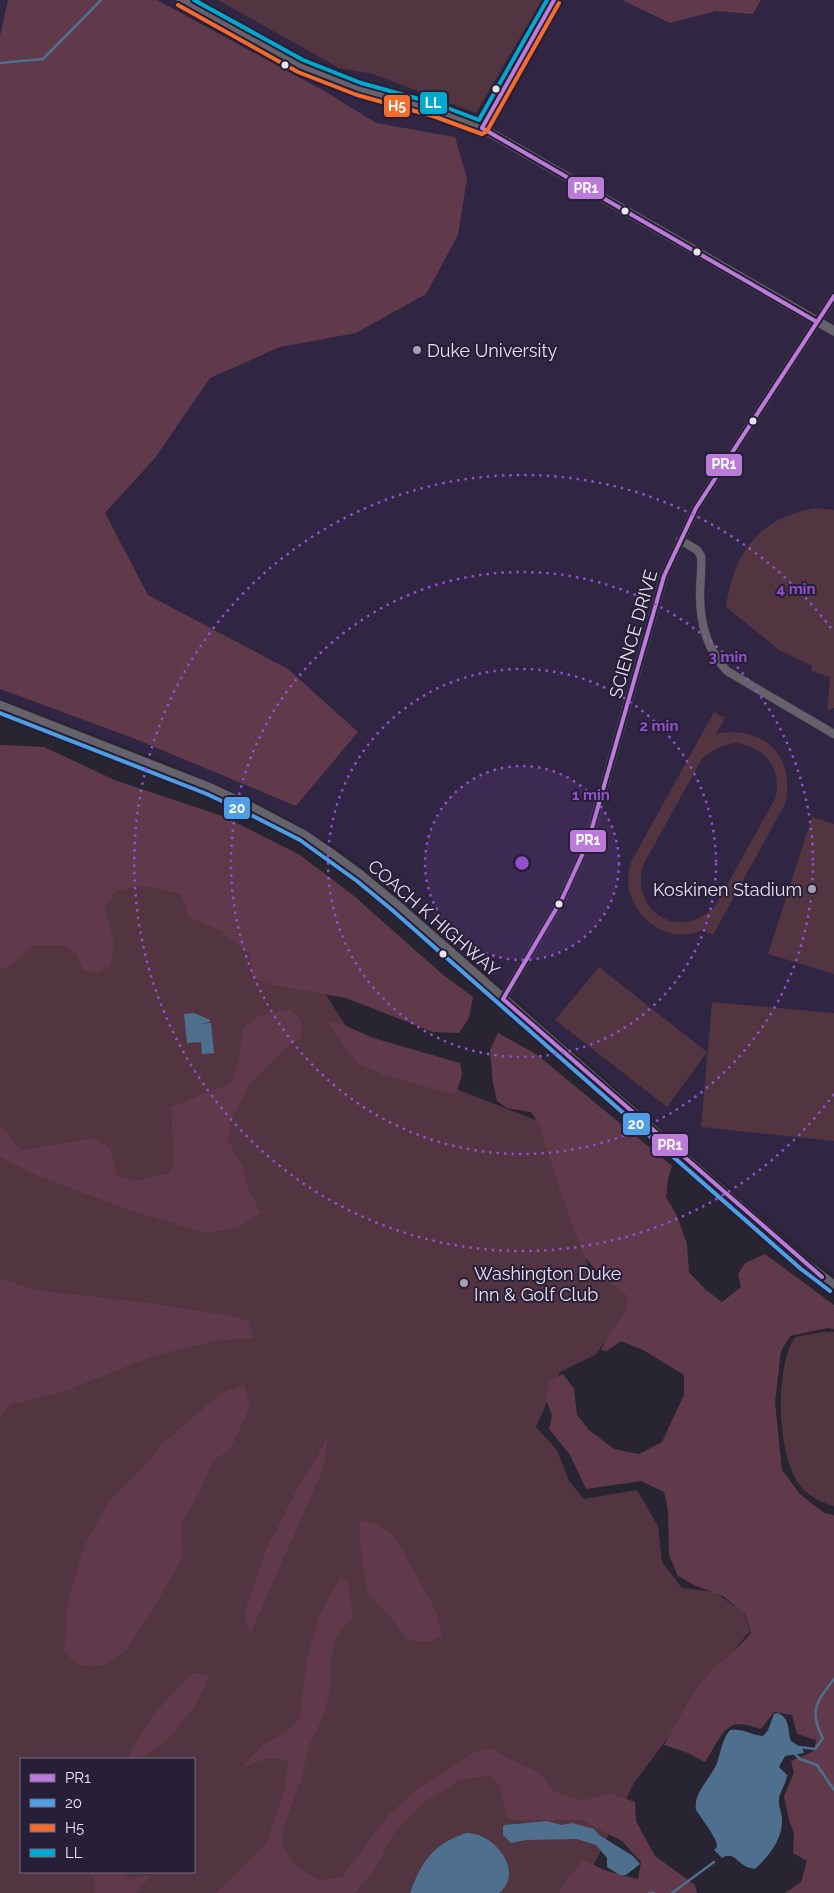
<svg xmlns="http://www.w3.org/2000/svg" width="834" height="1893" font-family="Raleway,sans-serif">
<style>
.built{fill:#302542}
.green{fill:#523541;fill-rule:evenodd}
.forest{fill:#603a4b}
.water{fill:#4e708e}
.lines{fill:none;stroke-linecap:round;stroke-linejoin:round}
.stream{stroke:#4e708e;stroke-width:2.5}
.minor-casing{stroke:#45414d;stroke-width:9}
.tertiary-casing{stroke:#45414d;stroke-width:10}
.secondary-casing{stroke:#45414d;stroke-width:11}
.minor{stroke:#65626c;stroke-width:8}
.tertiary{stroke:#65626c;stroke-width:9}
.secondary{stroke:#65626c;stroke-width:10}
.bus-1-casing{stroke:#271e37;stroke-width:8}
.bus-2-casing{stroke:#271e37;stroke-width:8}
.bus-3-casing{stroke:#271e37;stroke-width:8}
.bus-4-casing{stroke:#271e37;stroke-width:8}
.bus-1{stroke:#bd7bd9;stroke-width:4}
.bus-2{stroke:#4d9ee5;stroke-width:4}
.bus-3{stroke:#f36c2b;stroke-width:4}
.bus-4{stroke:#00a9ce;stroke-width:4}
.ring{fill:none;stroke:#9151ca;stroke-width:2.5;stroke-dasharray:2.5 5}
.bus-dot{fill:#eae4f6;stroke:#271e37;stroke-width:2}
.poi-dot{fill:#a6a1b1;stroke:#271e37;stroke-width:2}
.labels{text-anchor:middle;dominant-baseline:central;stroke-width:4;stroke-linejoin:round;paint-order:stroke}
.poi-label{font-size:18px;fill:#eae4f6;stroke:#271e37;text-anchor:start}
.street-label{font-size:18px;fill:#eae4f6;stroke:#271e37}
.centre{fill:#9151ca;stroke:#271e37;stroke-width:2.5}
.ring-label{font-size:15px;text-anchor:middle;font-weight:bold;fill:#9151ca;stroke:#271e37;stroke-width:4;stroke-linejoin:round;paint-order:stroke}
.line-badge{stroke:#271e37;stroke-width:2}
.badge-label{font-size:14px;text-anchor:middle;font-weight:bold;fill:#fff}
</style>
<rect width="100%" height="100%" fill="#282431"/>
<path class="built" d="M0,0H834V1275L803,1251L620,1092L593,1066L565,1044L435,927L357,862L334,846L264,806L166,762L0,698Z"/>
<path class="green" d="M218,0H542L476,113L373,74L339,68Z
M817,508L834,510V708L827,710L830,677L811,671L812,666L779,650L726,607C734,552 759,517 817,508Z
M714,712L725,718L716,734C763,724 797,757 785,804L713,935L703,930C674,943 641,926 631,896C627,885 628,873 631,862ZM737,743C765,748 781,767 776,797L716,905C682,943 630,913 643,865L702,759C713,749 722,745 737,743Z
M0,799L143,839L311,971L362,1052L546,1124L559,1187L591,1274L644,1294L624,1317L595,1355L560,1372L536,1427L557,1450L569,1481L584,1499L637,1490L658,1526L662,1562L682,1588L715,1592L744,1613L750,1631L730,1655L634,1783L580,1893H0ZM21,1759H194V1872H21Z
M812,817L834,824V974L768,954Z
M599,967L707,1052L667,1107L555,1020Z
M712,1002L834,1013V1141L701,1127Z
M824,1332H834V1506C825,1504 811,1497 804,1490C776,1464 774,1368 795,1337Z"/>
<path class="forest" d="M8,0H157L326,92L376,123L455,137L467,178L458,235L426,294L356,333L280,347L210,378L155,458L105,513L148,595L288,669L358,732L296,806L133,738L0,689V36Z
M622,0H761L753,14L716,11L670,23Z
M0,745L44,747L117,781L225,817L300,855L354,896L442,974L473,997L469,1018L459,1033L433,1032L346,998L273,985L252,978L251,955L221,931L189,917L181,894L144,886L117,890L105,908L114,943L110,966L96,973L83,970L76,952L60,945H32L14,963L0,970Z
M290,1009L301,1019V1038L286,1047L249,1084L230,1122L228,1141L242,1165L249,1191L261,1213L238,1227L207,1233L129,1210L36,1175L0,1157V1125L21,1150L94,1138L110,1148L117,1175L135,1181L170,1173L174,1164L171,1107L231,1083L240,1054L243,1028L259,1016Z
M326,1021L342,1024L373,1038L460,1063L462,1075L456,1094L437,1090L383,1074L358,1064Z
M498,1033L536,1054L672,1166L668,1179L666,1197L677,1216L687,1244L689,1272L706,1290L722,1302L741,1287L738,1274L745,1263L765,1254L834,1305V1329L827,1328L790,1336L781,1351L775,1402L782,1470L800,1494L824,1513L834,1515V1893H785L801,1882L807,1861L793,1853L794,1833L789,1820L784,1796L794,1773L791,1761L814,1751L816,1740L797,1734L792,1715L774,1712L761,1729C754,1727 745,1724 738,1724C722,1725 714,1750 705,1762L688,1753L664,1745C678,1722 689,1696 707,1676C721,1660 738,1649 751,1633L745,1614L723,1596L696,1586L678,1576L669,1555L668,1510L664,1492L641,1481L586,1489L570,1455L549,1429L552,1415L546,1400L549,1382L563,1374L574,1389L577,1415L589,1430L614,1449L639,1454L662,1442L684,1395V1375L643,1350L621,1341L607,1351L601,1350L608,1336L626,1310L628,1296L603,1279L584,1256L561,1194L540,1126L531,1112L507,1108L497,1101L493,1083L490,1050Z
M0,1278L35,1290L148,1303L227,1315L249,1321L253,1338L214,1341L153,1356L62,1392L10,1405L0,1418Z
M244,1384L250,1406L230,1450L213,1460L199,1493L181,1523L183,1556L152,1611L127,1649L105,1665L79,1666L64,1652L68,1601L84,1546L110,1500L143,1468L162,1444L220,1394Z
M327,1438L324,1467L250,1634L244,1614L266,1550L301,1481L315,1461Z
M360,1520L375,1523L393,1534L436,1611L442,1636L429,1642L408,1640L388,1614L367,1592L360,1543Z
M341,1576L348,1583L353,1617L336,1636L331,1661V1684L324,1715L309,1745L302,1777L285,1824L282,1845L294,1865L319,1880L342,1877L387,1817L417,1789L479,1750L493,1749L517,1763L537,1771L555,1792L582,1801L609,1793L635,1802L636,1821L655,1856L695,1885L697,1893H559L566,1881L583,1860L607,1871L638,1879L641,1862L622,1841L582,1820H514L507,1817L499,1785L489,1775L458,1781L420,1805L396,1830L373,1872L355,1893H216L266,1843L284,1793L288,1761C272,1754 256,1762 240,1769L264,1744L285,1733L299,1720L307,1659L319,1616Z
M192,1673L209,1675C203,1701 159,1759 131,1759L130,1753L153,1715Z
M87,1872H123L130,1879L152,1875L135,1893H94V1878Z"/>
<path class="water" d="M194,1013L210,1020V1022L198,1024L211,1023L214,1053L202,1054L201,1042L187,1043L184,1014Z
M778,1713C791,1719 787,1730 791,1741L802,1748L804,1753L785,1756L779,1767L787,1775C786,1785 779,1793 779,1800C778,1806 782,1813 782,1819C783,1839 769,1856 755,1869C752,1868 749,1868 747,1867C737,1863 734,1851 722,1858L714,1850L717,1847L716,1841L711,1832L696,1810C693,1793 711,1778 717,1763C721,1752 722,1739 730,1730C743,1728 751,1735 763,1736L768,1730L774,1714Z
M547,1821L561,1825L572,1823L594,1829L599,1835L633,1856L640,1864L626,1875H620L607,1867V1858L596,1845L577,1839L526,1840L511,1843L503,1835V1827L504,1825Z
M466,1833C493,1832 526,1871 499,1893H410C422,1861 433,1844 466,1833Z"/>
<g class="lines">
<path class="stream" d="M0,63L43,59L101,0
M799,1747L815,1749L823,1738C808,1711 817,1701 834,1679
M794,1753L800,1759L817,1765L834,1790
M649,1893H654
M672,1893L714,1862"/>
<g class="minor-casing">
<path id="minor" d="M482,128L554,0
M680,540L697,550L701,556C702,569 700,582 700,595C700,624 707,650 727,671L834,734
M503,999L562,899L588,842L664,576L696,508L834,296"/>
</g>
<g class="tertiary-casing">
<path id="tertiary" d="M181,0L300,66L327,77L359,89L435,110L482,128L834,331"/>
</g>
<g class="secondary-casing">
<path id="secondary" d="M0,706L209,788L248,806L303,835L331,854L361,876L395,904L805,1264L834,1286"/>
</g>
<use href="#minor" class="minor"/>
<use href="#tertiary" class="tertiary"/>
<use href="#secondary" class="secondary"/>
<g class="bus-1-casing">
<path id="bus-1" d="M554,0L482,128L817,322
M822,1277L503,999L562,899L588,842L664,576L696,508L834,296"/>
</g>
<g class="bus-2-casing">
<path id="bus-2" d="M0,713L207,794L245,812L300,840L357,881L391,909L801,1269L830,1291"/>
</g>
<g class="bus-3-casing">
<path id="bus-3" d="M178,5L298,72L357,95L433,116L482,134L487,131L559,3"/>
</g>
<g class="bus-4-casing">
<path id="bus-4" d="M194,0L303,60L361,83L437,104L479,120L547,0"/>
</g>
<use href="#bus-1" class="bus-1"/>
<use href="#bus-2" class="bus-2"/>
<use href="#bus-3" class="bus-3"/>
<use href="#bus-4" class="bus-4"/>
</g>
<circle cx="522" cy="863" r="97" fill="#9151ca" fill-opacity=".12"/>
<g class="ring">
<circle cx="522" cy="863" r="97"/>
<circle cx="522" cy="863" r="194"/>
<circle cx="522" cy="863" r="291"/>
<path d="M834 1094A388 388 0 1 1 834 632"/>
</g>
<g class="bus-dot">
<circle cx="285" cy="65" r="4.5"/>
<circle cx="496" cy="89" r="4.5"/>
<circle cx="625" cy="211" r="4.5"/>
<circle cx="697" cy="252" r="4.5"/>
<circle cx="753" cy="421" r="4.5"/>
<circle cx="559" cy="904" r="4.5"/>
<circle cx="443" cy="954" r="4.5"/>
</g>
<g class="poi-dot">
<circle cx="417" cy="350" r="5"/>
<circle cx="812" cy="889" r="5"/>
<circle cx="464" cy="1283" r="5"/>
</g>
<g class="labels">
<g class="poi-label">
<text x="427" y="350">Duke University</text>
<text x="802" y="889" text-anchor="end">Koskinen Stadium</text>
<text x="474" y="1273">Washington Duke<tspan x="474" dy="21">Inn &amp; Golf Club</tspan></text>
</g>
<g class="street-label">
<text transform="translate(633 634) rotate(-74)">SCIENCE DRIVE</text>
<text transform="translate(434 918) rotate(41)">COACH K HIGHWAY</text>
</g>
</g>
<circle cx="522" cy="863" r="8" class="centre"/>
<g class="ring-label">
<text x="796" y="594">4 min</text>
<text x="728" y="662">3 min</text>
<text x="659" y="731">2 min</text>
<text x="591" y="800">1 min</text>
</g>
<g class="line-badge">
<rect x="419" y="91" width="29" height="24" rx="5" fill="#00a9ce"/>
<rect x="383" y="94" width="28" height="24" rx="5" fill="#f36c2b"/>
<rect x="567" y="176" width="38" height="24" rx="5" fill="#bd7bd9"/>
<rect x="705" y="453" width="38" height="24" rx="5" fill="#bd7bd9"/>
<rect x="223" y="796" width="28" height="24" rx="5" fill="#4d9ee5"/>
<rect x="569" y="829" width="38" height="24" rx="5" fill="#bd7bd9"/>
<rect x="622" y="1112" width="29" height="24" rx="5" fill="#4d9ee5"/>
<rect x="651" y="1133" width="38" height="24" rx="5" fill="#bd7bd9"/>
</g>
<g class="badge-label">
<text x="433" y="108">LL</text>
<text x="397" y="111">H5</text>
<text x="586" y="193">PR1</text>
<text x="724" y="469">PR1</text>
<text x="237" y="813">20</text>
<text x="588" y="845">PR1</text>
<text x="636" y="1129">20</text>
<text x="670" y="1150">PR1</text>
</g>
<rect x="20" y="1758" width="175" height="115" fill="#271e37" stroke="#756d83"/>
<rect x="30" y="1774" width="25" height="8" fill="#bd7bd9" stroke="#756d83"/>
<text x="65" y="1783" font-size="15" fill="#eae4f6">PR1</text>
<rect x="30" y="1799" width="25" height="8" fill="#4d9ee5" stroke="#756d83"/>
<text x="65" y="1808" font-size="15" fill="#eae4f6">20</text>
<rect x="30" y="1824" width="25" height="8" fill="#f36c2b" stroke="#756d83"/>
<text x="65" y="1833" font-size="15" fill="#eae4f6">H5</text>
<rect x="30" y="1849" width="25" height="8" fill="#00a9ce" stroke="#756d83"/>
<text x="65" y="1858" font-size="15" fill="#eae4f6">LL</text>
</svg>
